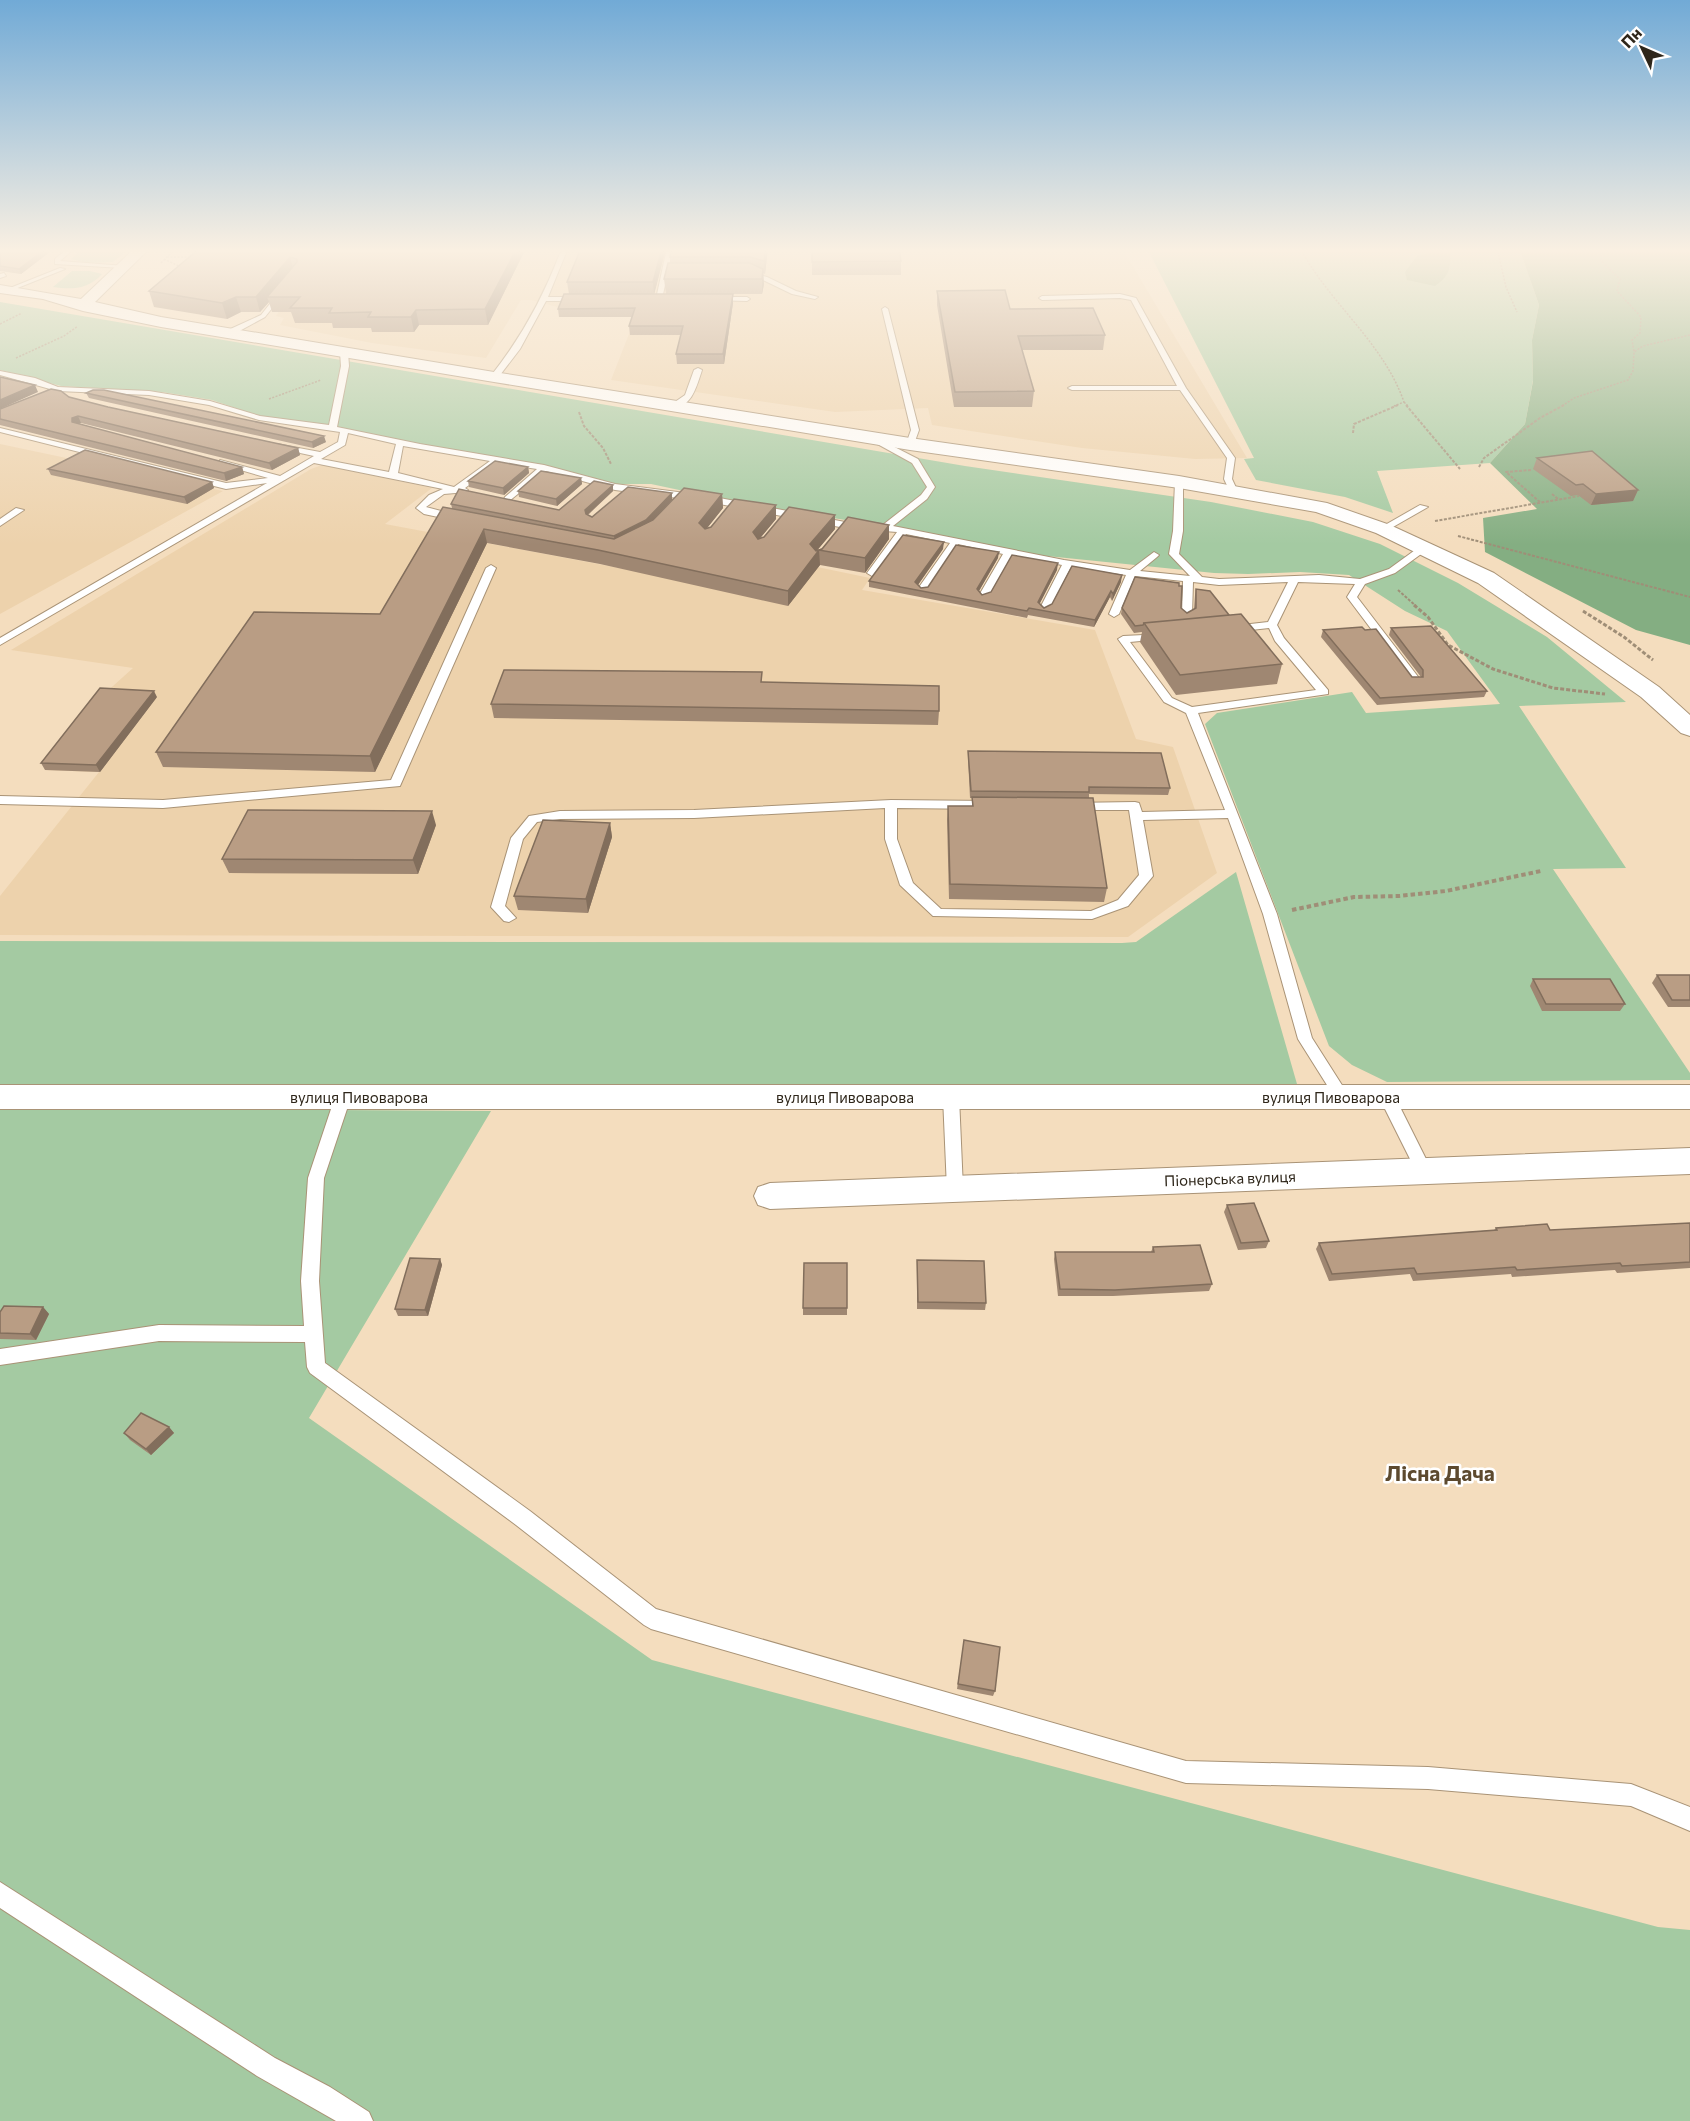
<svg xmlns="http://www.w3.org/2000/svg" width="1690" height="2121" font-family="Commissioner,sans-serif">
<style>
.built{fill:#edd2ac}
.green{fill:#a4caa2}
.forest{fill:#84ae82}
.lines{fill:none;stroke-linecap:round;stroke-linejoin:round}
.lane-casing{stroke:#a99376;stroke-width:2}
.street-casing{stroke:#a99376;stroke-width:2}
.secondary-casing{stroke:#a99376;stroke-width:2}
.path-far3{stroke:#9f8e77;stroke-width:1.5;stroke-dasharray:2 1.5;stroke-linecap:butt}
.path-far2{stroke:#9f8e77;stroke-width:2;stroke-dasharray:3 1.5;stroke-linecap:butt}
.path-far1{stroke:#9f8e77;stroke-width:3;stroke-dasharray:4 2;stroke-linecap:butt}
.path{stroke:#9f8e77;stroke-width:4;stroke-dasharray:4.5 3;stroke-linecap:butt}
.lane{fill:#fff;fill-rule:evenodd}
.street{fill:#fff;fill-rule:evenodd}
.secondary{fill:#fff;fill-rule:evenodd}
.wall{fill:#9f8772}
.shaded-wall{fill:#826e5c}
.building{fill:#b99d84;stroke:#826e5c;stroke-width:1.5}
.labels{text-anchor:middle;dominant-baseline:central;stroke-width:5;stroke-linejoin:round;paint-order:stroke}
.street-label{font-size:15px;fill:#2e261a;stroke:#fff}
.near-quarter-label{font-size:21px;font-weight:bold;fill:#5d4a2f;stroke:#fff}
</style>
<rect width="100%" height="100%" fill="#f4ddbe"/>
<path class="built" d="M309,248H1122L1247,458L1195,459L1082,448L932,425L928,408L835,412L611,380L638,311L561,308L531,300H521L486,358L372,343L280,325L284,318L276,316L286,301Z
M0,444L223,491L0,614Z
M322,465L432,488L385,524L635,571L674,537L870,578L862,590L1095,630L1136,739L1173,747L1217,873L1128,937L0,935V896L99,772L45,770L103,695L133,668L11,650L311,469Z"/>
<path class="green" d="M83,248H130L113,262L87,263L71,259Z
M1147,248H1519L1539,305L1532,340L1533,380L1525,424L1490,463L1377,471L1393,513L1345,497L1256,480L1244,459L1254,458Z
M72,271H90L102,274C89,289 72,290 53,287Z
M0,302L965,466L1211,502L1313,522L1380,544L1458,583L1547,637L1626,702L1519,706L1626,868L1553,869L1690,1073V1080L1387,1082L1352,1065L1329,1046L1205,724L1217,713L1352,692L1366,713L1500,704L1447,631L1405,611L1349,575L1300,572L1248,574L1214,573L1037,555L927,533L745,504L651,484H607L545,465L425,445L328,425L262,417L212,400L162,392L61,386L0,370Z
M1236,872L1297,1084L1100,1087L0,1084V941L1122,943L1136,942Z
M0,1108L491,1111L309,1418L652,1660L1658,1927L1690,1930V2121H0Z"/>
<path class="forest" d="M1519,248H1690V645L1636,630L1485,552L1483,518L1537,509L1490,463L1525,424L1533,381L1532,340L1539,305Z
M1444,249L1450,253C1451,270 1448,277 1435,286L1407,280L1405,272L1417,256Z"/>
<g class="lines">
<g class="lane-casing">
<path id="lane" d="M68,248H75L60,261L125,266L122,268L55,264V259Z
M562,248H568L548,297H582L585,299L582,301H546L520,349L497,379H491L490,377C522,337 544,296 562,248Z
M667,248H673L662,299L659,301L656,299Z
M60,268L65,269L10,291L5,290Z
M745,272L767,277L796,291L818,297L815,299L792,294L763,280L743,275Z
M4,273L6,276L0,278V274Z
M280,291L285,292L265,317L232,335H226V331L261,315Z
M1120,294L1136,298L1186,388L1235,458L1232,479L1238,492L1237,494H1231L1224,479L1227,458L1180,390H1072L1068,388L1072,386H1177L1131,300L1120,298L1042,300L1039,298L1042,296Z
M714,297H747L750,299L747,301L712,300Z
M885,307L888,309L919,430L914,444L910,447L906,444L911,430L882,309Z
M344,350L348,352L349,366L337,427L420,444L544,465L615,484L709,496L845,522L884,524L921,495L927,487L912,463L872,441L871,439L875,437L918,459L935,487L927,499L893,526L1064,560L1130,570L1154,552L1159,555L1157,557L1140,571L1190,576L1169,554L1173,531L1175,482L1179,479L1183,482V531L1179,554L1202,577L1219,579L1319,575L1360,579L1389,569L1422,545H1428V549L1395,573L1365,584L1357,597L1419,678V682H1411L1347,597L1355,584L1298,582L1277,625L1284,638L1328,690V694L1198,713L1277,914L1312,1038L1347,1093L1350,1097L1347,1101H1337L1298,1039L1263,914L1228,818L1143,820L1153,876L1128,906L1092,919L933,916L900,885L885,839V808L694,818L560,819L537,822L523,839L505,906L516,918L509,922L504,921L491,907L511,838L529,816L560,811L694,810L891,800L990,801L996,805L990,809L897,808V839L913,883L941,909L1091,911L1118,900L1139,875L1129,810H1074L1068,806L1070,803L1135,802L1139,803L1142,812L1225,810L1186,713L1164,702L1118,639L1123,636L1165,634L1166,636L1161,639L1130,642L1172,698L1192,707L1316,690L1275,641L1269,628L1233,632L1228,629L1233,626L1268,622L1288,582L1219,585L1193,582L1192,615L1187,618L1182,615L1183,581L1135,576L1119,614L1114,617L1109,614L1126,575L1071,567L1049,610L1044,613L1039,610L1062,565L1012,555L988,597L983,600L978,597L1003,554L958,544L926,592L922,593L917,590L950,543L906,534L875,575L872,576L867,573L897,532L845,528L709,502L615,490L546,471L508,502L504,499L505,497L537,469L499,463L465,488L468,490L467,492L444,494L426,507L460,516L462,518L457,521L424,514L416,508L429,495L443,489L314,463L0,645V638L267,483L226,489L0,432V428L226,483L268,478L220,464V460L280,476L314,456L277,448V444L320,452L338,442L340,432L259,420L209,405L149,395L58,391L48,395L44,393L50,389L0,375V371L35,378L58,387L149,391L210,401L260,416L329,425L341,366L340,352ZM348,433L396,444L389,472L321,459L345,445ZM403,446L490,461L454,487L398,473Z
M698,368L702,370C697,385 692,408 672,408V404L685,395L694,370Z
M1420,505L1428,507L1386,531L1378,529Z
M16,508L24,510L0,526V519Z
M491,565L496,568L400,786L163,808L0,804V796L163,800L391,780L486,568Z
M343,1091L348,1093L351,1097L324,1178L319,1281L325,1363L530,1511L656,1609L1186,1761L1428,1767L1631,1784L1690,1807V1831L1631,1806L1428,1789L1186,1783L651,1629L644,1625L516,1525L310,1373L307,1367L305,1342L159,1341L0,1365V1349L159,1325L304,1326L301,1281L308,1178L335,1097L338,1093Z
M951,1091L956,1093L959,1097L963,1189L961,1194L955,1196L949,1194L947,1189L943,1097L946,1093Z
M1387,1091L1392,1093L1395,1097L1432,1171L1430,1176L1424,1177L1418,1176L1416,1171L1379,1097L1382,1093Z
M0,1882L275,2058L330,2087L369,2112L373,2121H336L257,2076L0,1908Z"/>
</g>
<g class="street-casing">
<path id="street" d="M0,1085H1690V1109H0Z
M1690,1148V1174L770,1209L758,1205L754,1196L758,1187L770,1183Z"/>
</g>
<g class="secondary-casing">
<path id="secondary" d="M135,248H150L95,302L161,317L494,372L910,438L1179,476L1327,503L1390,525L1494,573L1659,687L1690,715V736L1681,733L1641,697L1478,583L1376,533L1316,512L1179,488L910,450L494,382L161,327L83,311L43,299L0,293V285L81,299Z"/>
</g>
<path class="path-far3" d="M1300,248C1330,304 1383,342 1404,402L1394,406
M1497,248L1506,287L1517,312
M1602,248V262L1620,279L1617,291L1641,317L1640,333L1632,340L1634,352
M167,257H194
M164,259L183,268
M161,263L176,248
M0,324L22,313
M16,358L64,336L78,326
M269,399L321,380
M1404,402L1408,406
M1562,406L1574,398L1628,380L1633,371L1634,352L1643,346L1690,335"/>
<path class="path-far2" d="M1406,405L1460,469
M579,412L584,426L603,448L611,464
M1353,433L1354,424L1398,405
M1479,467L1484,458L1540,418L1564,405
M1531,470L1506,472L1541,503
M1552,494L1558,499
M1435,521L1579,496
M1458,536L1690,597
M1398,590L1416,606"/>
<path class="path-far1" d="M1414,605L1428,617L1448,645L1493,669L1553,688L1605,694
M1583,611L1624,637L1653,660"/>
<path class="path" d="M1292,910L1354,897L1399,896L1446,891L1541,871"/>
<use href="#lane" class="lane"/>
<use href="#street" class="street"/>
<use href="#secondary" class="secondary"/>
</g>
<path class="wall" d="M0,248H55L21,274L0,271Z
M200,248H526L488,325H419L414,332H372L371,328H333L332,323H295L291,312H272L269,302L260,312H241L227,319L154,307L149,291Z
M581,248H666L654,294H666L664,279L670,263V257L672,248H768L765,274L763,273L764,284L762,294H733V303L724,364H677L676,354L681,335H630L629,326L632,317H559L558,309L569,294L567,282Z
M812,248L901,261V275H812Z
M937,291L1010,309L1105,335L1103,350H1022L1034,391L1032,407H954L937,305Z
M86,393L326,442L313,448L89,398Z
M69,397L108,407L298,448L300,455L272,470L81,423L79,424L242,467L244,474L226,481L0,425V409Z
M1537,458L1638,490L1633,501L1591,505L1578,495L1571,496L1533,469Z
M528,467L529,473L504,495L469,487L468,481Z
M48,469L212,482L214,488L187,504L51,475Z
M581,478L582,484L557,506L519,497L518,491Z
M613,485V491L588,515L592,517L672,500L652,521L722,494L723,508L707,528L776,519L760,538L835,529L817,550L889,525V539L865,573L820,565L788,606L600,564L487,543L375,772L163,767L156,752L380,614L452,508L451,504L559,510Z
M943,549L918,585L921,588L928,587L998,558L979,591L982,595L1057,570L1039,604L1044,608L1121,582L1112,601L1110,597L1094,627L1028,615L1027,618L869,587V581Z
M1179,586L1181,608L1187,613L1194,609L1195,595L1196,589L1229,615L1282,664L1277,684L1176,695L1140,642L1142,632L1134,633L1121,614L1122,608Z
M1391,628L1487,691L1484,697L1377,705L1321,637L1323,630L1412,677H1421L1389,635Z
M763,682L939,711L938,725L494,718L491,704Z
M157,697L100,772L45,770L41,763Z
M968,751L1170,788L1168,795L1089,794V798L1107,888L1104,902L949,899L947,820L948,806H972V798H970L968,758Z
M610,823L612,837L588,913L518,910L514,896Z
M436,825L418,874L229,873L222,859Z
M1657,975H1690V1007H1668L1652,983Z
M1533,979L1625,1004L1620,1011H1542L1530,986Z
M1227,1205L1269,1241L1266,1248L1238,1250L1224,1212Z
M1690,1223V1268L1617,1273L1615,1270L1512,1277L1511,1274L1413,1281L1410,1274L1329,1281L1316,1249L1319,1243L1494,1230L1496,1228L1550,1230Z
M1153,1247L1212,1284L1209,1291L1113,1296H1058L1054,1259L1055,1252H1151Z
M440,1259L442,1265L428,1316H398L395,1309Z
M917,1260L986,1303L985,1310L917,1309Z
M847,1263V1315H803V1308Z
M43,1307L49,1314L36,1340L0,1339V1312Z
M169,1427L174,1433L151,1455L130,1440L124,1433Z
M964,1640L995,1691L993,1696L957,1689Z"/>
<path class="shaded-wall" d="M47,248H55L21,274L19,269Z
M517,248H526L488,325L485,309Z
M662,248H666L654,295L653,282Z
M766,248H768L765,274L764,261Z
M290,257L294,272L267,297L269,302L260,312L256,297Z
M763,269L764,284L762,294V279Z
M733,294V303L724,364L723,354Z
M236,297L241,312L227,319L222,303Z
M416,310L419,325L414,332L411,317Z
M35,385L38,392L0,409V400Z
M78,416L81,423L75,425L72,422V418Z
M324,436L326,442L313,448L312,442Z
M298,448L300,455L272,470L269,463Z
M242,467L244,474L226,481L224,473Z
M528,467L529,473L504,495L503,488Z
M581,478L582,484L557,506L556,499Z
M212,482L214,488L187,504L184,497Z
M613,485V491L586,516L585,510Z
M1638,490L1633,501L1591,505L1596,494Z
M672,493V500L647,526L615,543L614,536Z
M722,494L723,508L700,537L699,523Z
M776,505V519L753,547V532Z
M835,515V529L810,559V544Z
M889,525V539L865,573V558Z
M484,529L487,543L375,772L370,756Z
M944,542L943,549L915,589V582Z
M819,550L820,565L788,606V591Z
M999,552L998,558L976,596L977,589Z
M1058,563L1057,570L1037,609L1038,602Z
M1122,575L1121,582L1112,601L1113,594Z
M1111,591L1110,597L1094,627L1095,620Z
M154,691L157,697L100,772L96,765Z
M432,811L436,825L418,874L413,860Z
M610,823L612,837L588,913L586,899Z
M440,1259L442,1265L428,1316L425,1310Z
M43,1307L49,1314L36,1340L30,1334Z
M169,1427L174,1433L151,1455L146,1449Z"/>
<path class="building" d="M0,248H47L19,269L0,266Z
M200,248H517L485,309L416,310L411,317H368L371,312L329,313L332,308H290L300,297H267L297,262V259L290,257L256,297H236L222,303L149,291Z
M581,248H662L653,282H567Z
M672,248H766L764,261L750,257H670Z
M812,248H899L901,261L812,262Z
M668,263H750L763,269L762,279H664Z
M1005,290L1010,309L1093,308L1105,335L1018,336L1034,391L955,392L937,291Z
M564,294H733L723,354H676L683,326H629L635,308L558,309Z
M0,377L35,385L0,400Z
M51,389L61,391L69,397L108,407L298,448L269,463L78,416L72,418V422L242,467L224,473L0,419V409Z
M93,390H104L324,436L312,442L86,393Z
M85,450L212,482L184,497L48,469Z
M1592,451L1638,490L1596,494L1583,484L1576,485L1537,458Z
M495,461L528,467L503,488L468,481Z
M541,471L581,478L556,499L518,491Z
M594,481L613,485L585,510L586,514L592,517L628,487L672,493L646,520L614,536L451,504L459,489L559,510Z
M684,488L722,494L699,523L705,529L711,527L734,499L776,505L753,532L758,539L764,537L789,507L835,515L810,544L816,551L822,549L848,517L889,525L865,558L819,550L788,591L598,550L484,529L370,756L156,752L254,612L380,614L443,507L614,539L653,520Z
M903,535L944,542L915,582L921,588L928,587L956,545L999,552L977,589L982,595L991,592L1012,555L1058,563L1038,602L1044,608L1052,604L1072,566L1122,575L1113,594L1111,591L1095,620L1029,608L1027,611L869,581Z
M1135,577L1179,583V586H1182L1181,608L1187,613L1196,608V589L1210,591L1229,615L1144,623L1143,625L1135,626L1122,608Z
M1241,614L1282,664L1180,675L1144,623Z
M1431,626L1487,691L1380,698L1323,630L1362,627L1365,630L1376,629L1412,677H1423V670L1391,628Z
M504,670L762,672L761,682L939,686V711L491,704Z
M100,688L154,691L96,765L41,763Z
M968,751L1161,753L1170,788L1089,787V792L971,791Z
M972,797L1093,798L1107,888L950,884L948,806H973Z
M248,810L432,811L413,860L222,859Z
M543,820L610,823L586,899L514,896Z
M1657,975H1690V1000H1672Z
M1533,979H1610L1625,1004H1546Z
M1254,1203L1269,1241L1241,1243L1227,1205Z
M1690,1223V1262L1622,1266L1620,1263L1517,1270L1515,1267L1417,1274L1414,1268L1332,1274L1319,1243L1497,1230L1496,1228L1547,1224L1550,1230Z
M1200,1245L1212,1284L1115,1290L1060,1289L1055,1252H1154L1153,1247Z
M410,1258L440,1259L425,1310L395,1309Z
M917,1260L984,1261L986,1303L918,1302Z
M804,1263H847V1308H803Z
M4,1306L43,1307L30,1334L0,1333V1312Z
M141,1413L169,1427L146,1449L124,1433Z
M964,1640L1000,1647L995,1691L958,1684Z"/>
<linearGradient id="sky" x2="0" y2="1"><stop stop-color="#71aad6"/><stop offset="0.46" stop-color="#faf0e2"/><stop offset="1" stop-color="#faf0e2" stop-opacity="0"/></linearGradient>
<rect width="1690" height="545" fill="url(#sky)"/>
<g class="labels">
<g class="street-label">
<text x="359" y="1097">вулиця Пивоварова</text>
<text x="845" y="1097">вулиця Пивоварова</text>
<text x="1331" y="1097">вулиця Пивоварова</text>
<text transform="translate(1230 1178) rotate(-2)">Піонерська вулиця</text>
</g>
<g class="near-quarter-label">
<text x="1440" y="1472">Лісна Дача</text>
</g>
</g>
<g transform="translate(1642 48) rotate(314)" stroke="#ffffff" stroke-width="4.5" paint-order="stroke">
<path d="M0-4.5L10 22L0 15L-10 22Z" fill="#2e261a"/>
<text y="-9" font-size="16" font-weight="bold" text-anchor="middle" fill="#2e261a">Пн</text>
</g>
</svg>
